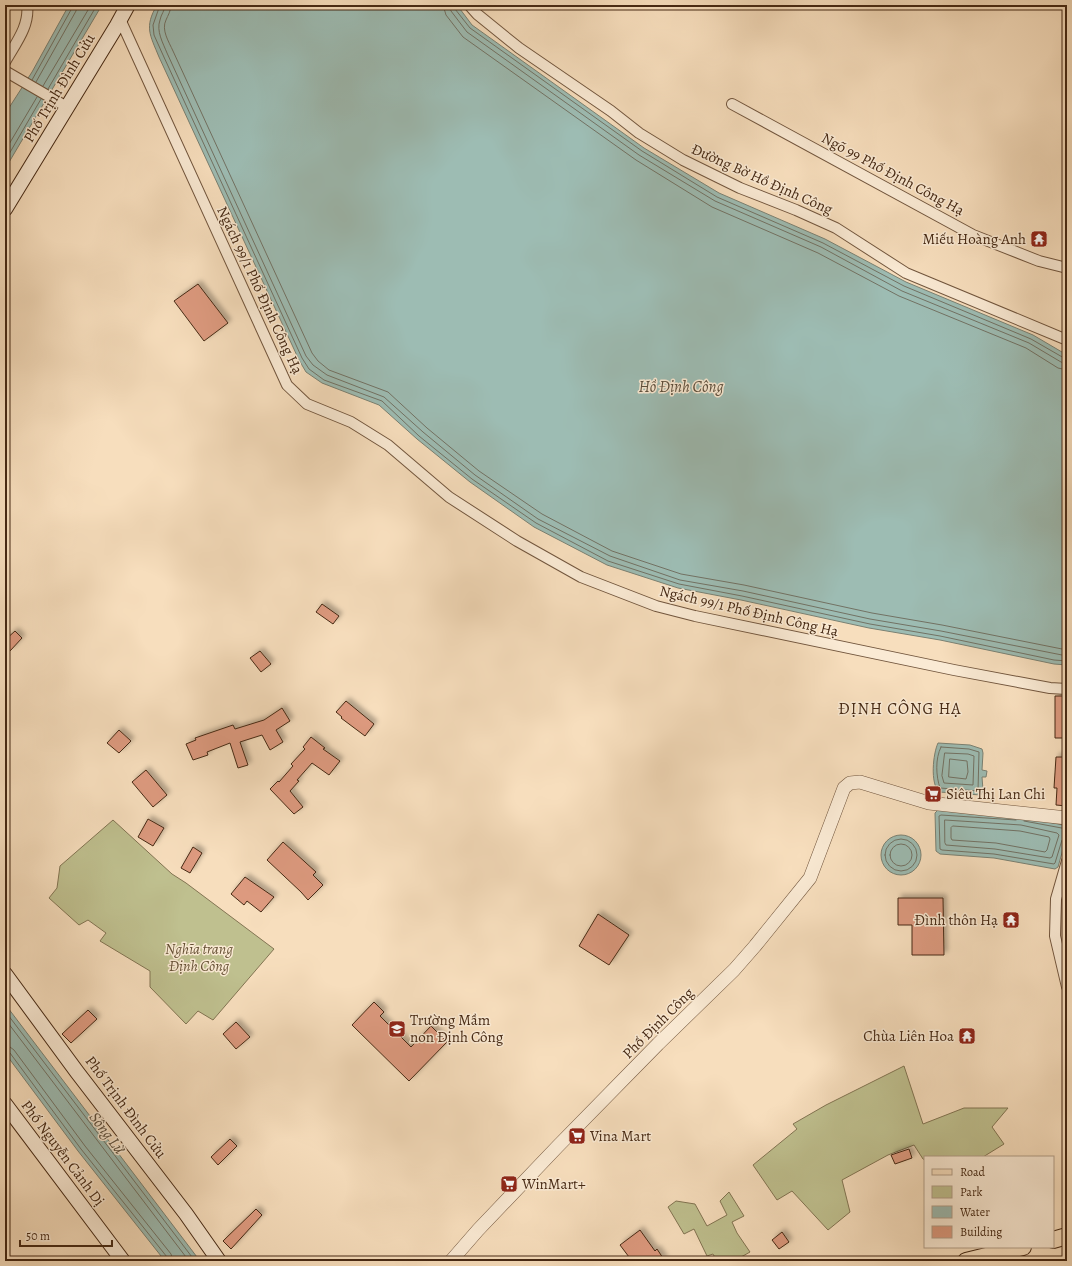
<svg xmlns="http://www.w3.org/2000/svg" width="1072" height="1266" font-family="Alegreya,serif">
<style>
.green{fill:#bfc08f;stroke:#827452}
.water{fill:#9dbcb3;stroke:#7a8173}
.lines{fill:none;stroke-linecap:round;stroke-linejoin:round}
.shore{stroke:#727264;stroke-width:1}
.building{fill:#dd9a7f;stroke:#462914;filter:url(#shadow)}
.minor-casing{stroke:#72563e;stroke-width:12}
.tertiary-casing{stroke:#72563e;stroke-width:14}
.secondary-casing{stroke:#462914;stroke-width:16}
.primary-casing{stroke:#462914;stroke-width:18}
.minor{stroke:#faead4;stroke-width:10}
.tertiary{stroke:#faead4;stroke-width:13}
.secondary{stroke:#faead4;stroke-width:14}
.primary{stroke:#f7debd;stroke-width:16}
.labels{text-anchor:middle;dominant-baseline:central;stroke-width:3;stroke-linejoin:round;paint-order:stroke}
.street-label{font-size:15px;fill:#462914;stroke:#faead4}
.poi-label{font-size:15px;fill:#462914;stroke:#faead4;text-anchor:start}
.park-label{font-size:15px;font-style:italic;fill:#644f33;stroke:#faead4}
.water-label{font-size:16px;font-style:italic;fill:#5c4e3c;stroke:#faead4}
.neighbourhood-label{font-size:16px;letter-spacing:1px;fill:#462914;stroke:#faead4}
</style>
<defs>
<filter id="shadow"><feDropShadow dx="3.5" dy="-3.5" stdDeviation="2" flood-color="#0004"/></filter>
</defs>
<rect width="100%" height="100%" fill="#f7debd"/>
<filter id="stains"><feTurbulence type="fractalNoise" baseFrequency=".005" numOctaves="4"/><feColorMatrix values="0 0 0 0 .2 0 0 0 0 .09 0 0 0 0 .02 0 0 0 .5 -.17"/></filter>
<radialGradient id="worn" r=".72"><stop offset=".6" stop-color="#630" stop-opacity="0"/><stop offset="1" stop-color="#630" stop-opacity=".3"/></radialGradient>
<path class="green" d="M113,820L172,874L186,883L274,949L213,1020L198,1011L186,1024L150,987V971L100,941L106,933L88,920L79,925L49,898L57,888L60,866Z
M904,1066L923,1124L964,1108H1008L992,1127L1004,1144L983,1157H925V1160L923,1159L914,1145L888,1155L842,1180L850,1212L828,1230L792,1191L777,1200L753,1165L797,1129L793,1124L826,1105Z
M729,1192L744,1216L732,1222L737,1233L750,1252L734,1261H717L713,1254L707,1256L694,1229L684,1234L668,1207L676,1201L695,1204L707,1226L727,1215L720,1201Z"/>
<path class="water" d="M69,5H102L5,169V114L32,72Z
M157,5H457L472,25L644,148L719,193L825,239L906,282L1033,335L1067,355V665L1054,664L940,640L869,628L741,600L678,588L607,565L534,527L470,482L417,439L379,405L322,383L306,372L299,360L159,57C150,35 144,27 157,5Z
M938,743L970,745L982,749L983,753L982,770L987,771L986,777H982L983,790L981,795L939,792C930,783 933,754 938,743Z
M938,810L1022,816L1067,826V835L1058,867L1055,869L994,858L940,854L936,851L935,813Z
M881 855a20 20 0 1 1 40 0a20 20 0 1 1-40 0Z
M5,1004L200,1261H165L78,1151L5,1053Z"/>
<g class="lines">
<path class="shore" d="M160,5L153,25L154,35L163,55L302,358L309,369L324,380L382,401L419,436L472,479L536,523L608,561L679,584L742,596L870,624L940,636L1054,660L1067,661
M165,5C165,11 161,14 160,20C156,31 163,43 167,53L306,356L313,365L327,375L384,397L423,432L475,475L538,519L610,556L680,580L743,591L870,619L941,631L1067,656
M171,5C171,11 168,15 166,20C161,30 169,42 173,51L312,353L318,361L329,370L388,392L427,428L479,471L542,514L612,551L681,574L744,585L872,613L942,625L1067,650
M443,5L446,15L463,37L636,160L712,207L818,253L899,296L1026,348L1058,368L1067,370
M449,5L451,11L467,32L639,155L715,201L821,247L902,291L1029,343L1061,362L1067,364
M455,5V9L470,28L642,151L717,197L823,243L904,286L1031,339L1064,358L1067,359
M32,80L72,8V5
M36,82L76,11L77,5
M43,86L91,5
M48,89L97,5
M5,151L37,97
M5,161L41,99
M941,747L969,749L979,752L978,791L940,788C936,776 935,759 941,747Z
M945,753L968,754L974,756L973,785L944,783L942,776Z
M950,759L967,761L968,772L966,779L949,777Z
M945,820L1021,825L1057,833L1059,835L1052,857L1050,858L995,849L946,845L945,843Z
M1016,820L941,815L939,816L940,849L942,850L994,854L1054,864L1055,863L1062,840L1067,838
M1024,821L1067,829
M953,826L1020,831L1049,837L1050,839L1047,850L1045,852L996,843L952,840L951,838V828Z
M885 855a16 16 0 1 1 32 0a16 16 0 1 1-32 0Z
M890 855a11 11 0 1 1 22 0a11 11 0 1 1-22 0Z
M5,1011L195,1261
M5,1019L189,1261
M5,1046L10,1047L14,1050L85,1146L171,1254L173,1261
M5,1051L10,1053L81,1149L167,1257L168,1261"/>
</g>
<path class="building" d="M198,284L228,323L204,341L174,301Z
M322,604L339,616L333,624L316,612Z
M15,631L22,638L10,651L5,646V640Z
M260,651L271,664L261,672L250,658Z
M1055,696H1067V738H1055Z
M346,701L374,724L365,736L341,718L342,717L336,712Z
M282,708L290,721L276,730L283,742L270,750L262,735L240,742L248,765L238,768L230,743L207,752L208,755L193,760L186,744L196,740L195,738L233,725L235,729L264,720Z
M119,730L131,741L119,753L107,743Z
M311,737L325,748L323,749L340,761L329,775L312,763L297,780L299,781L290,791L303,807L294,814L270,789L278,781L279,782L293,766L291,764L305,749L303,747Z
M1056,757H1067V806L1056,805L1057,788H1054Z
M146,770L167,795L153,807L132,782Z
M148,819L164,828L153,846L138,837Z
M283,842L316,872L313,875L323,885L308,900L301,892L267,860Z
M193,847L202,853L190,873L181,868Z
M245,877L274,897L261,912L247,901L244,905L231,894Z
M898,898H943L944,955H912V925H898Z
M598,914L629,935L609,965L579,946Z
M374,1002L384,1012L380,1016L411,1047L431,1026L447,1042L409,1081L352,1025Z
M88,1010L97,1019L71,1043L62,1034Z
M236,1022L250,1037L236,1049L223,1034Z
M230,1139L237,1146L218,1165L211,1157Z
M909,1149L912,1158L895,1164L891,1155Z
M256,1209L262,1215L231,1249L223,1241Z
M640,1230L655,1251L657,1249L665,1261H632L620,1245Z
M782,1232L789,1242L779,1249L772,1240Z"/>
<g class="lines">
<g class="minor-casing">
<path id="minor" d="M469,5L477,14L519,48L611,111L639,133L683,160L740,188L796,210L836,228L906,273L1067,340
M120,19L287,385L307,404L351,422L388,445L449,497L517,541L581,577L656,606L695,616L954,670L1050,688L1067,689
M5,62C15,44 30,26 27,5
M5,71L67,107
M732,104L973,235L1039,261L1067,268
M1067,861L1056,899L1055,936L1067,987
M5,1259L6,1261"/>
</g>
<g class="tertiary-casing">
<path id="tertiary" d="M451,1261L478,1230L558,1146L658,1044L734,970L755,946L810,878L844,788L850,783L860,782L929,803L1067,818"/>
</g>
<g class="secondary-casing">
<path id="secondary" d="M5,209L116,27L128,5
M5,974L77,1072L186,1214L219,1261
M5,1104L123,1261"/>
</g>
<g class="primary-casing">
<path id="primary" d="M1053,1240L1067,1236
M966,1261L1023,1247"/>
</g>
<use href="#minor" class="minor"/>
<use href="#tertiary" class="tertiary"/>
<use href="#secondary" class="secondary"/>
<use href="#primary" class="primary"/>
</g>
<defs>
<g id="temple-square" transform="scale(0.9)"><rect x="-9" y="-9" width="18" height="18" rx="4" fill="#8f2418" stroke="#faead4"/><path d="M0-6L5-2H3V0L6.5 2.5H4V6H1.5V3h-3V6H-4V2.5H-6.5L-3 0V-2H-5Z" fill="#fff"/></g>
<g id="supermarket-square" transform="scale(0.9)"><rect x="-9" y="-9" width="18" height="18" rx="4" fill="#8f2418" stroke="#faead4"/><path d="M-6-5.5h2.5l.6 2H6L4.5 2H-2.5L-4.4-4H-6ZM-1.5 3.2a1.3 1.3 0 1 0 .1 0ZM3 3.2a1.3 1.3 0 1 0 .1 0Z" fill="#fff"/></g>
<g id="school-square" transform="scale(0.9)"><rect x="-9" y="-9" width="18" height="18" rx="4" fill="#8f2418" stroke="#faead4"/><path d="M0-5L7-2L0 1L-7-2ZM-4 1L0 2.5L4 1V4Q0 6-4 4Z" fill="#fff"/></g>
</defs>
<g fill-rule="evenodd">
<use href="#temple-square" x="1039" y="239"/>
<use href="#supermarket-square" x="933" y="794"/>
<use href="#temple-square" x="1011" y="920"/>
<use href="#school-square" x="397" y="1029"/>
<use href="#temple-square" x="967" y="1036"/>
<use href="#supermarket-square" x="577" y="1136"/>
<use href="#supermarket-square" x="509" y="1184"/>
</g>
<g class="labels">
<g class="street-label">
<text transform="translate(59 88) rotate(-59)">Phố Trịnh Đình Cửu</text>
<text transform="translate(893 174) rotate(28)">Ngõ 99 Phố Định Công Hạ</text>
<text transform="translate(762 179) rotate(24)">Đường Bờ Hồ Định Công</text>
<text transform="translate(260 290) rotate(65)">Ngách 99/1 Phố Định Công Hạ</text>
<text transform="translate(749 611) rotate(13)">Ngách 99/1 Phố Định Công Hạ</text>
<text transform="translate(658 1023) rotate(-45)">Phố Định Công</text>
<text transform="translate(126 1107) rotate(53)">Phố Trịnh Đình Cửu</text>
<text transform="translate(63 1153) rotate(53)">Phố Nguyễn Cảnh Dị</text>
</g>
<g class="poi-label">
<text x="1026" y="239" text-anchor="end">Miếu Hoàng Anh</text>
<text x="946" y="794">Siêu Thị Lan Chi</text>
<text x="998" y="920" text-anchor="end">Đình thôn Hạ</text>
<text x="410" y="1020">Trường Mầm<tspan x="410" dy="17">non Định Công</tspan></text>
<text x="954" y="1036" text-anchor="end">Chùa Liên Hoa</text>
<text x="590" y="1136">Vina Mart</text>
<text x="522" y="1184">WinMart+</text>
</g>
<g class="park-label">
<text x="199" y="949">Nghĩa trang<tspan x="199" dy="17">Định Công</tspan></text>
</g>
<g class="water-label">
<text x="681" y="387">Hồ Định Công</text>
<text transform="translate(107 1133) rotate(53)">Sông Lừ</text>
</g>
<g class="neighbourhood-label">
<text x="900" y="709">ĐỊNH CÔNG HẠ</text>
</g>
</g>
<rect width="1072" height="1266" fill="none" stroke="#f7debd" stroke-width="20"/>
<rect x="6" y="6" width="1060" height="1254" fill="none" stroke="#462914" stroke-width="2"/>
<rect x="10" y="10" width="1052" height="1246" fill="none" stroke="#462914"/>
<rect x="924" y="1156" width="130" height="92" fill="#faead4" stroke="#b29d87"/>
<rect x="932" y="1169" width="20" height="6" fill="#f7debd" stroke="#b29d87"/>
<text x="960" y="1176" font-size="12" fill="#462914">Road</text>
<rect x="932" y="1186" width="20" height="12" fill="#bfc08f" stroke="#b29d87"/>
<text x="960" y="1196" font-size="12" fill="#462914">Park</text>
<rect x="932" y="1206" width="20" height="12" fill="#9dbcb3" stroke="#b29d87"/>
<text x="960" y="1216" font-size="12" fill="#462914">Water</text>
<rect x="932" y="1226" width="20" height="12" fill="#dd9a7f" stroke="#b29d87"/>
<text x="960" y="1236" font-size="12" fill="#462914">Building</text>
<path d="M20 1240v6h92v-6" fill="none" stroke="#462914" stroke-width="2"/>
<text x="26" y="1240" font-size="12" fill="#462914" stroke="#faead4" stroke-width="3" paint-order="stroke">50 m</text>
<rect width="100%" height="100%" filter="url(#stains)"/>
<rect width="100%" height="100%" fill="url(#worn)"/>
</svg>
